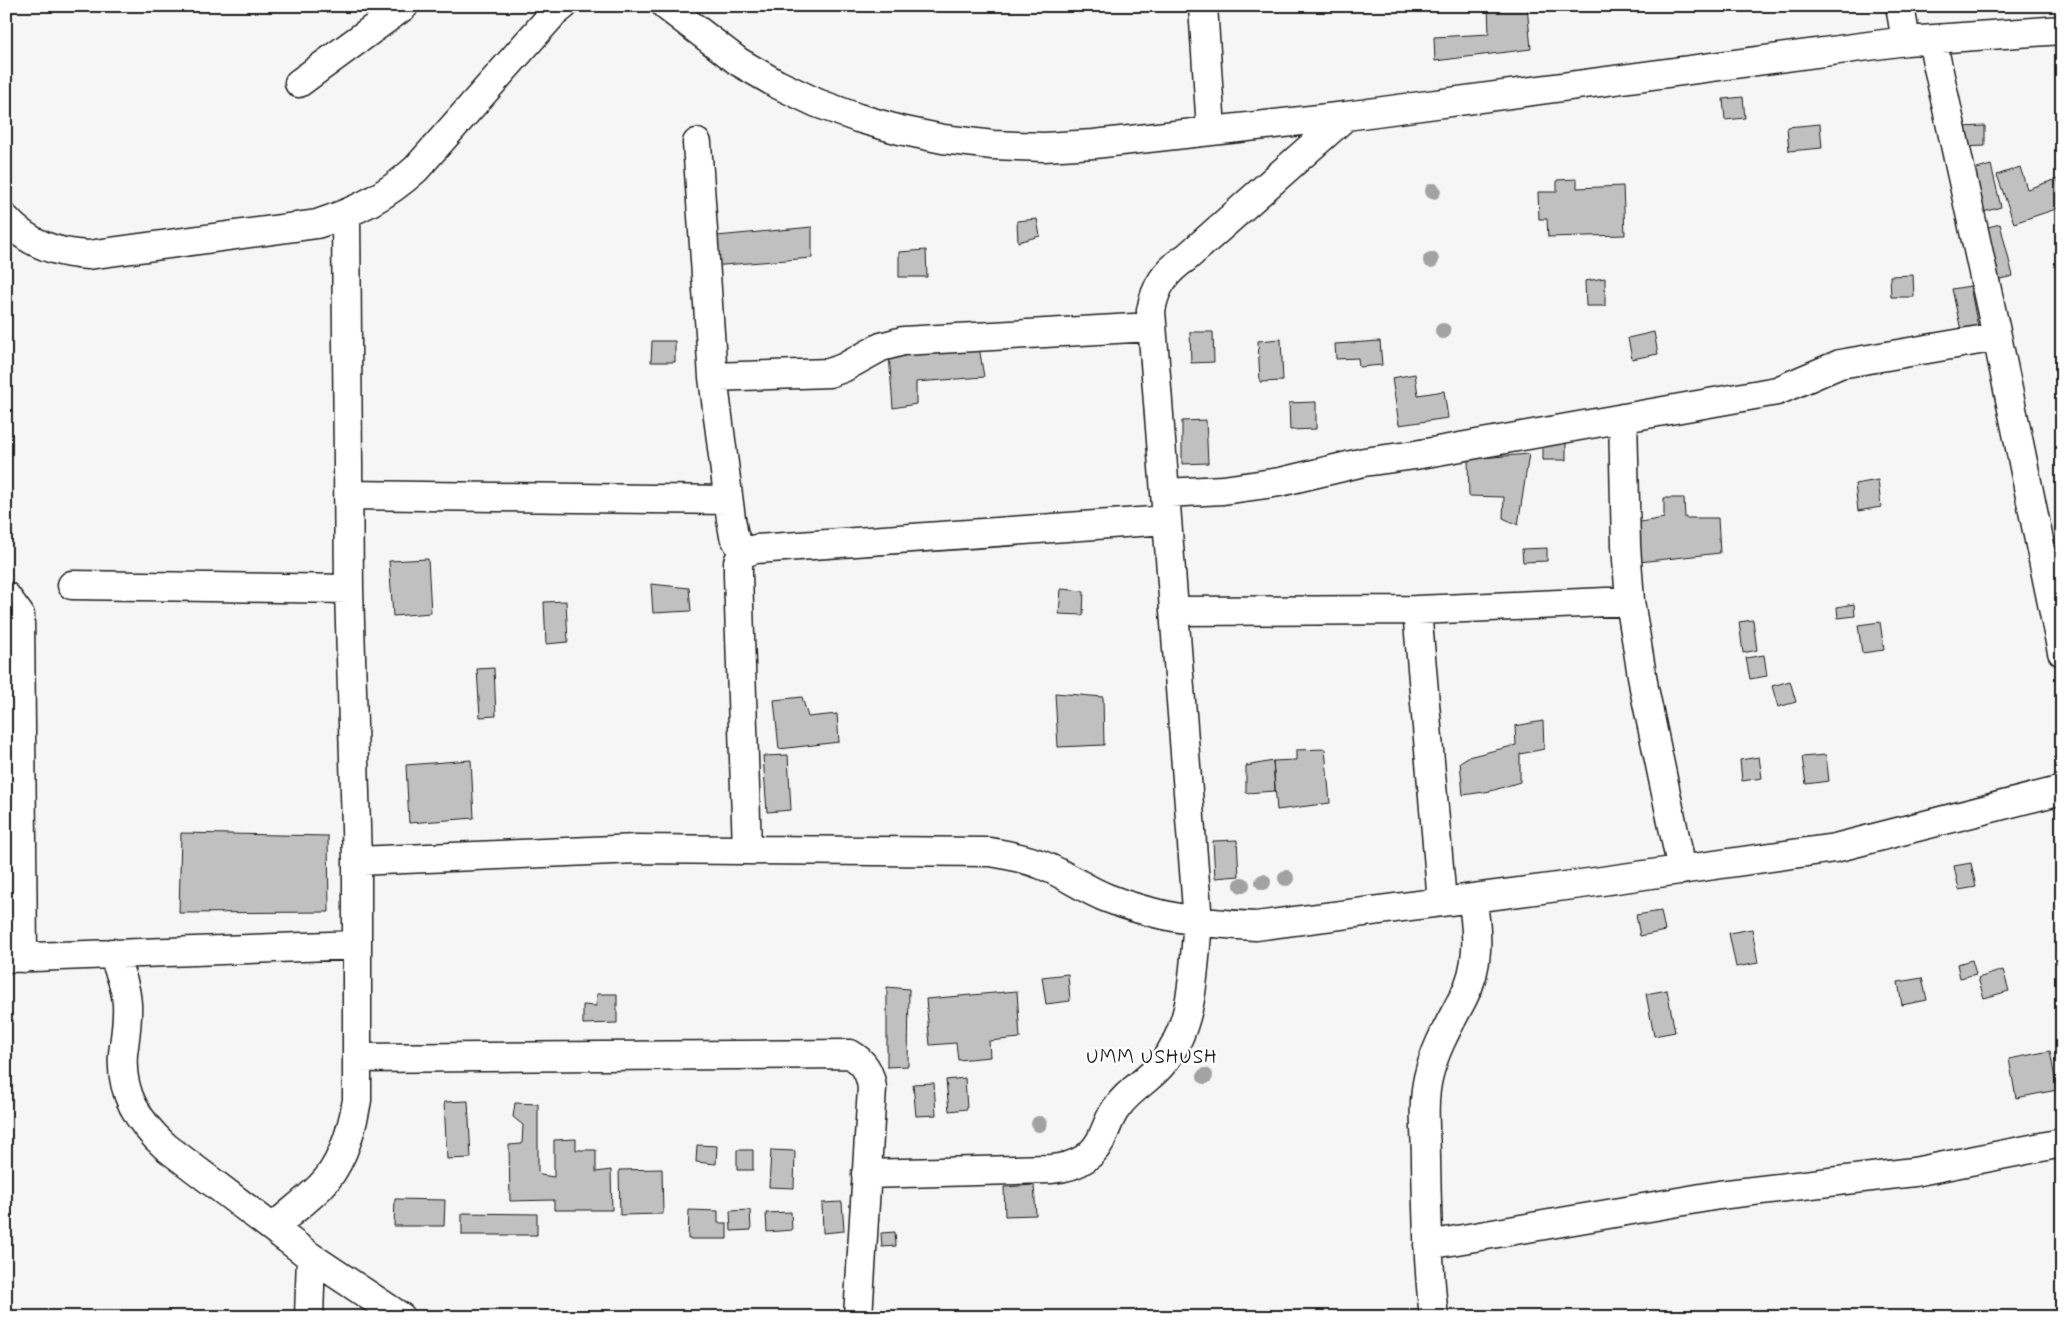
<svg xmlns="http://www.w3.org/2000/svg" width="2068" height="1323" font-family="Mynerve,sans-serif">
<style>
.building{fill:#c0c0c0;stroke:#1c1c1c}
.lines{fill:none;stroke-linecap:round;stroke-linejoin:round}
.street-casing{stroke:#1c1c1c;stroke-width:31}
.street{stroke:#fff;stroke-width:28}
.tree{fill:#a2a2a2}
.labels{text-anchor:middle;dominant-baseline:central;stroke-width:4.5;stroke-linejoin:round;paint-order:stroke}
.quarter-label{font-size:19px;letter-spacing:1px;fill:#1c1c1c;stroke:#fff}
</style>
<rect width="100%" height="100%" fill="#f6f6f6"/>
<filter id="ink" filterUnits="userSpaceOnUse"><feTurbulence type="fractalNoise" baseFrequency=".02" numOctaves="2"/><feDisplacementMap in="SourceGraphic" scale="10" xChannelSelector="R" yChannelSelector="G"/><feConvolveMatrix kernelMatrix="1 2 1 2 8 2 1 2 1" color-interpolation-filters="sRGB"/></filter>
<g filter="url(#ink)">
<path class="building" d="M1488,6H1527L1531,49L1435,61L1434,37L1489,34Z
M1694,6H1741L1694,12Z
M1743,97L1745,118L1725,120L1723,99Z
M1820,124L1822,148L1789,151L1787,127Z
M1985,126V146L1962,147L1961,127Z
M1991,165L2001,207L1980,213L1970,171Z
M2020,167L2027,189L2057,179L2062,192V207L2014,223L1997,175Z
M1577,179V188L1623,186L1625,235L1548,237L1547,219H1539L1538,192H1557V180Z
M1037,219L1040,236L1018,242L1017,221Z
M2000,224L2013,276L1996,280L1984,228Z
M812,227V258L698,267L696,238Z
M926,250L927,277H899V252Z
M1913,275L1914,297H1891L1890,276Z
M1605,278V306H1586L1585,281Z
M1970,286L1979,332L1962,335L1952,289Z
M1190,332H1213L1214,362L1191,363Z
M1654,332L1658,354L1632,359L1628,338Z
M1281,339L1283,381L1260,382L1258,341Z
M652,341H675V362H651Z
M1380,341L1382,365L1359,367L1358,358L1336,359L1335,344Z
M979,347L984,377L916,382V404L893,408L889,354Z
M1415,374L1418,395L1444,391L1448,418L1399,425L1392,378Z
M1316,402V429L1290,430L1289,403Z
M1206,420L1208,463L1182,464V421Z
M1543,434L1566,435V460H1543Z
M1529,454L1518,525L1503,518L1504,497L1469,496L1468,459Z
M1878,480L1881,507L1858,511L1855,484Z
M1664,498H1684L1685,518H1718L1720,553L1639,562L1635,523L1664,518Z
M1547,548V561L1523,562L1522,549Z
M428,559L431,613L393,616L389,561Z
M651,584L689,588L691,611L653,613Z
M1061,589L1084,591L1083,615L1059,614Z
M566,601L568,642L546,644L544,602Z
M1854,604L1855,616L1838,618L1837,607Z
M1753,620L1757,650L1743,653L1739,622Z
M1880,622L1884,650L1862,653L1858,625Z
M1764,655L1767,676L1750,679L1746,658Z
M494,668L496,716L480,717L477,669Z
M1790,681L1796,702L1778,707L1772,686Z
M1055,693L1103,697L1104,745L1058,747Z
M802,697L808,717L837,714L839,742L779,749L774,700Z
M1543,721L1544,749L1520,754V782L1491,791L1463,795L1460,762L1468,757L1516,745L1515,726Z
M1325,749L1330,803L1277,810L1273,761L1296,760V750Z
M788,755L791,810L767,812L763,756Z
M1826,755L1829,781L1806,784L1802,757Z
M1759,757L1762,778L1742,781L1740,760Z
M471,760L474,818L409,823L406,765Z
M1273,761L1275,791L1246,793V766Z
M181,833L328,836L329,912L179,913Z
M1237,840L1239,876L1215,878L1213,841Z
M1971,863L1976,887L1959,890L1954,866Z
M1661,911L1665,931L1640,936L1636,915Z
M1752,929L1758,963L1736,967L1729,933Z
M1972,960L1976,974L1960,978L1957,964Z
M2003,970L2009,991L1984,998L1978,978Z
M1068,974L1070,1001L1046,1004L1042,977Z
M1922,978L1927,1000L1902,1005L1898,982Z
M887,987L909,989L908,1066L887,1067Z
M1667,990L1675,1032L1654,1036L1646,994Z
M1017,991L1020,1038L989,1041L990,1057L958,1060L956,1043L930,1045L926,999Z
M597,994H617V1023L583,1024V1005L596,1006Z
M2050,1051L2057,1090L2016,1098L2009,1059Z
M965,1078L967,1109L949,1111L946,1080Z
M934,1083L936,1115L916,1116L913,1084Z
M468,1101L471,1158L447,1159L444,1102Z
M515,1103L538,1104V1172L541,1175L554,1177V1140L576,1139V1150H596V1172L611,1170L612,1210H554V1200L510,1201L509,1145L522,1144L523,1125L513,1117Z
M697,1145L717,1146L716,1164L696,1162Z
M737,1150H753V1170H737Z
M771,1150L795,1151L794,1188L769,1187Z
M662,1169L663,1214L620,1215L619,1170Z
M1034,1185L1036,1215L1005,1216L1004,1187Z
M395,1199L445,1200L444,1226H394Z
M842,1202L844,1231L823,1233L822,1203Z
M689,1210L718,1211V1223H727V1239H688Z
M750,1210L751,1230L731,1231L730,1211Z
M791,1212L792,1230L767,1232L766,1213Z
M462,1213L537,1214V1235H462Z
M895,1232L896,1246L882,1247L881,1233Z"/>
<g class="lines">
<g class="street-casing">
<path id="street" d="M666,6L739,62L777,84L817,103L858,118L900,130L943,139L993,145L1044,147L1094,144L1346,116L1906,41L2062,30
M1203,6L1211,130
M1900,6L1906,41
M1932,40L1997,336L2062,652
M299,83L404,6
M697,143L713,377L731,519L734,536L743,553
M6,219C28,244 56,253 88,255L317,224C357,211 385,197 416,169L553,14L563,6
M713,377L829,373L843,368L881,347L903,341L1151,327
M1623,418L1626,546L1630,601L1644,688L1682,870
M1165,493L1223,490L1280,482L1364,462L1415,455L1777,391L1840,364L1997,337
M349,495L728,500
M72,585L349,589
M6,596L20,615L23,958
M1417,610L1442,902
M1174,611L1417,610L1630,601
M747,850L738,575V562L743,553L756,549L1167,520
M357,861L637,849L990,852C1008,855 1025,858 1042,865C1065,874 1084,889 1107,898C1155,917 1204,924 1256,926L1581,884L1835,848L2062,790
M112,953C119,969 126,986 127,1004C128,1021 125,1037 123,1054C120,1093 138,1122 166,1147L311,1257L401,1317
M6,958L357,945
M357,1058L850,1054C864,1062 870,1072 872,1088L858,1317
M866,1174L1051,1169C1076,1167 1095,1157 1104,1133C1108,1124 1111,1114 1118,1106C1130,1089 1149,1080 1162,1064C1195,1025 1193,970 1198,922L1151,311C1155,286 1166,271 1187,257L1346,116
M273,1228C288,1214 305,1202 320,1187C342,1165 352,1130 357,1100V861L349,589L346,215
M1428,1245L1719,1195L1914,1172L2062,1143
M309,1317L311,1257
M1434,1317C1428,1265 1427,1213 1426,1161C1426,1134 1422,1105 1428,1078C1435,1048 1449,1025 1463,998C1480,967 1478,932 1472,898"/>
</g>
<use href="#street" class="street"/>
</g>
<g class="tree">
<circle cx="1433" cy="191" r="8"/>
<circle cx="1431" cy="260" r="8"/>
<circle cx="1443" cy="331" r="8"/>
<circle cx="1286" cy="878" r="8"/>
<circle cx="1263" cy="882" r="8"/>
<circle cx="1242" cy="885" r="8"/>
<circle cx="1205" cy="1076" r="8"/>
<circle cx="1039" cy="1124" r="8"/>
</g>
</g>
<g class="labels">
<g class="quarter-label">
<text x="1152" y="1057">UMM USHUSH</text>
</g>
</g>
<rect width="2068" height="1323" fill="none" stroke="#fff" stroke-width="25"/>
<rect x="12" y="12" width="2043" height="1298" fill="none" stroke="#1c1c1c" stroke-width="2" filter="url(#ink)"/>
</svg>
